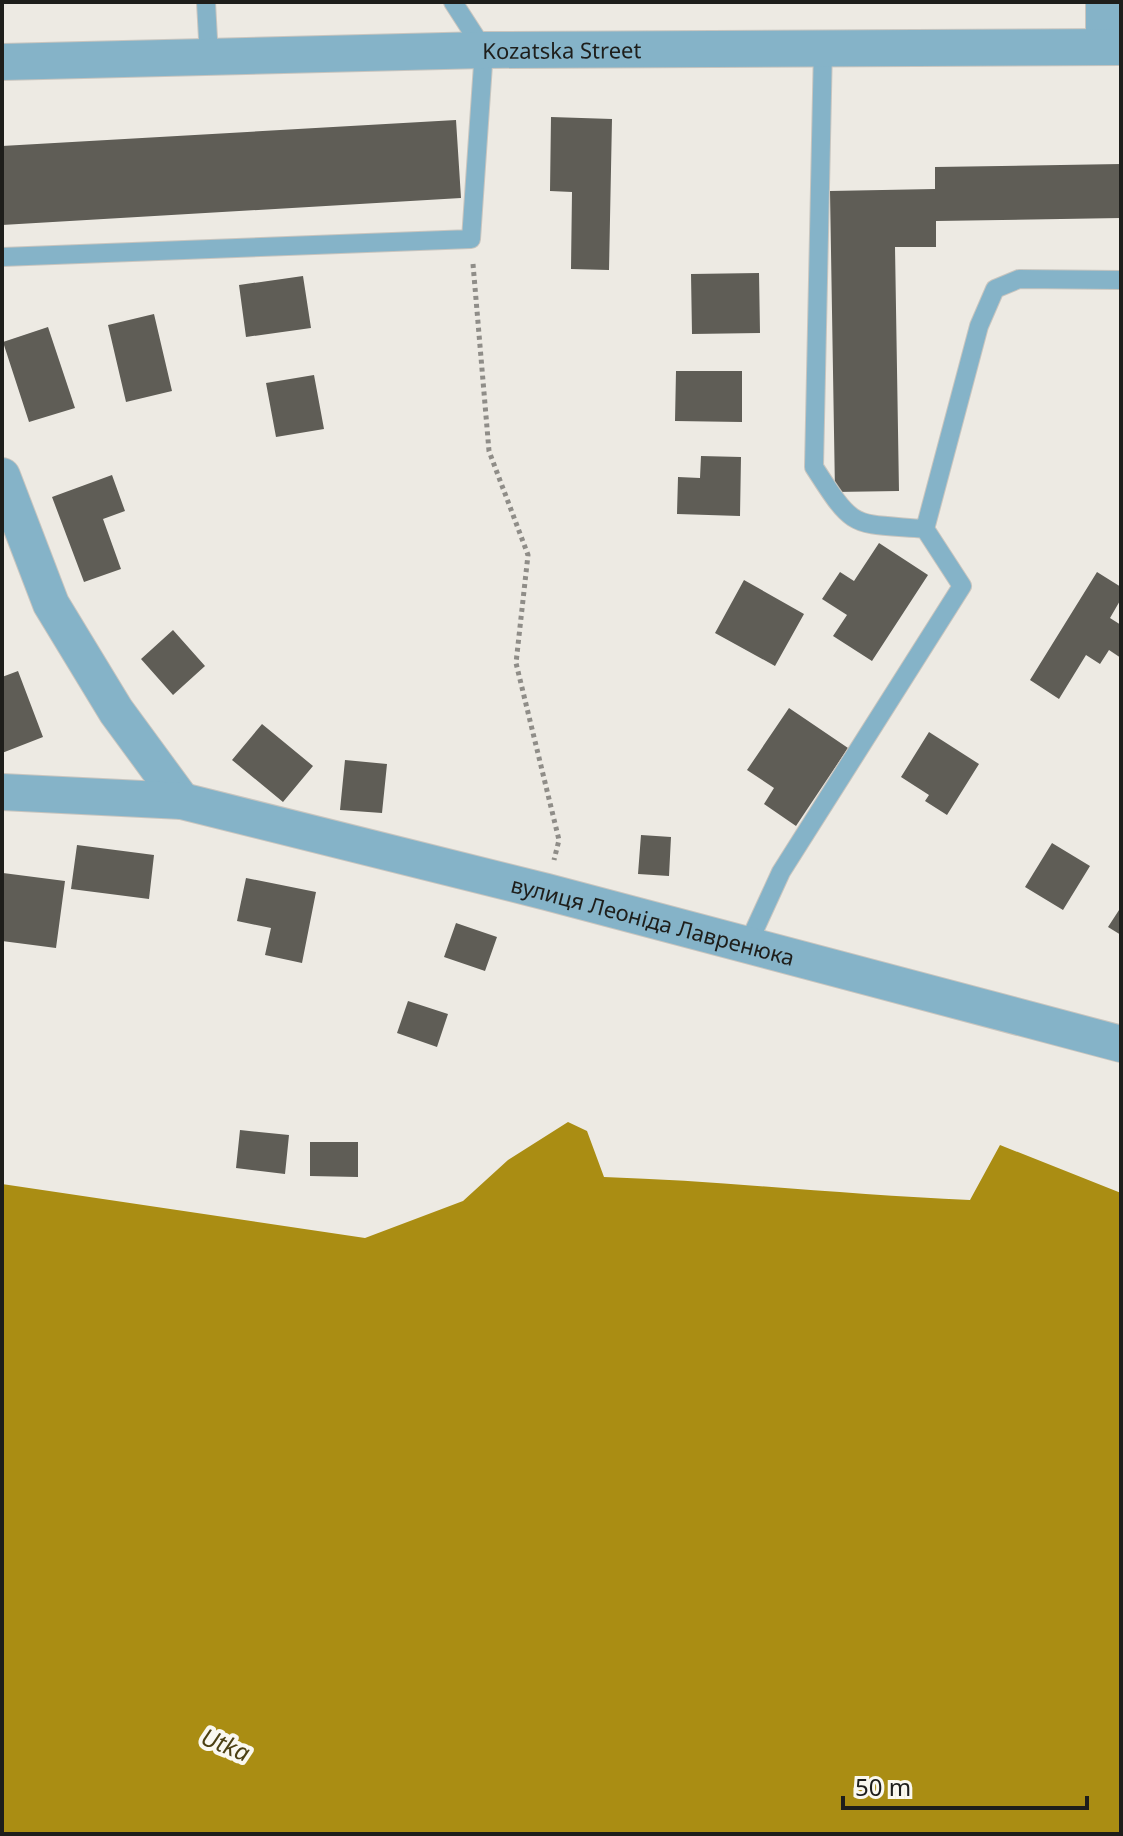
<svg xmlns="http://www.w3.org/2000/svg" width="1123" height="1836" font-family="'Noto Sans',sans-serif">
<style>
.water{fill:#aa8d13}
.building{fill:#5f5d56}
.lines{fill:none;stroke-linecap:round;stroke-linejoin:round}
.lane-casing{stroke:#c8c5bf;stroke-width:20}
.street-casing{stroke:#c8c5bf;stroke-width:38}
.path{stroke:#8f8d88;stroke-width:5;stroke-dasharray:4 4;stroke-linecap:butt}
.lane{stroke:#85b3c8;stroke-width:18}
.street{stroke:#85b3c8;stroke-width:36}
.labels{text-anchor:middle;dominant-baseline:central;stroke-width:8;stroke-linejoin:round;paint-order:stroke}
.street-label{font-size:22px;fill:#1e1e1b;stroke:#faf8f0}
.water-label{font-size:24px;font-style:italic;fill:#4b3f12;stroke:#faf8f0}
</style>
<rect width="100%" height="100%" fill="#edeae3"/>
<path class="water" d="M568,1122L587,1131L604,1177C726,1181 847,1195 970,1200L1000,1145L1121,1193V1834H2V1184L365,1238L463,1201L508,1160Z"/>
<path class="building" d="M551,117L612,119L609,270L571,269L572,192L550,191Z
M456,120L461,198L2,225V146Z
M1121,164V218L936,221V247H895L899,491L835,492L830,191L935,189V167Z
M759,273L760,333L692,334L691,274Z
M303,276L311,328L246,337L239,285Z
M154,314L172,391L126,402L108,325Z
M48,327L75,408L29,422L3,342Z
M676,371H742V422L675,421Z
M314,375L324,429L276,437L266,383Z
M701,456L741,457L740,516L677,514L678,477L700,478Z
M112,475L125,511L103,519L121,569L84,582L52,497Z
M879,543L928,575L872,661L833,636L847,615L822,599L840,572L854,581Z
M1097,572L1121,587V599L1110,618L1121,625V658L1109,650L1100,664L1086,655L1059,699L1030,680Z
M744,580L804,614L775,666L715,633Z
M173,630L205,666L173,695L141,659Z
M18,671L43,737L2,753V677Z
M789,708L848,748L796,826L764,804L774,788L747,770Z
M262,724L313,766L283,802L232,760Z
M929,732L979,764L947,815L925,801L929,795L901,777Z
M345,760L387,764L382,813L340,810Z
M641,835L671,837L669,876L638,874Z
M1052,843L1090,866L1063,910L1025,887Z
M77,845L154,855L149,899L71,889Z
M3,873L65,881L56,948L2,941Z
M246,878L316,892L302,963L265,955L271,928L237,921Z
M1121,907V935L1108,927Z
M456,923L497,937L485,971L444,957Z
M408,1001L448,1014L437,1047L397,1033Z
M240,1130L289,1135L285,1174L236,1168Z
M310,1142H358V1177L310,1176Z"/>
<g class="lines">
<g class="lane-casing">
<path id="lane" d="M206,2L209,57
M2,257L471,239L484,50L453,2
M925,529L979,326L995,289L1019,279L1121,280
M748,944L781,872L962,586L925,529C851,523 855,531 814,467L823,47"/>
</g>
<g class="street-casing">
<g id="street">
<path d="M1104,2V46"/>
<path id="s1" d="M2,62L484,50L1121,47"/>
<path d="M2,476L51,604L116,711L182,801"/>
<path id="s2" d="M2,792L182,801L547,892L1121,1044"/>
</g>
</g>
<path class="path" d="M473,264L489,451L528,555L516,663L559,840L554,860"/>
<use href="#lane" class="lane"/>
<use href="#street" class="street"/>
</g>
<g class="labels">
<g class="street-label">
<text stroke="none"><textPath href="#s1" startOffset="560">Kozatska Street</textPath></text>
<text stroke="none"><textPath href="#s2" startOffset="666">вулиця Леоніда Лавренюка</textPath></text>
</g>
<g class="water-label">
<text transform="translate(226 1744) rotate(22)">Utka</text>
</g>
</g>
<rect width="1123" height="1836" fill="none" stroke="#1e1e1b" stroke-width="8"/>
<path d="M843 1796v12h244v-12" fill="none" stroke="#1e1e1b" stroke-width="4"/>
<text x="855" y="1796" font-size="24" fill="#1e1e1b" stroke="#faf8f0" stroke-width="6" paint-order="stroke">50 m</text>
</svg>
